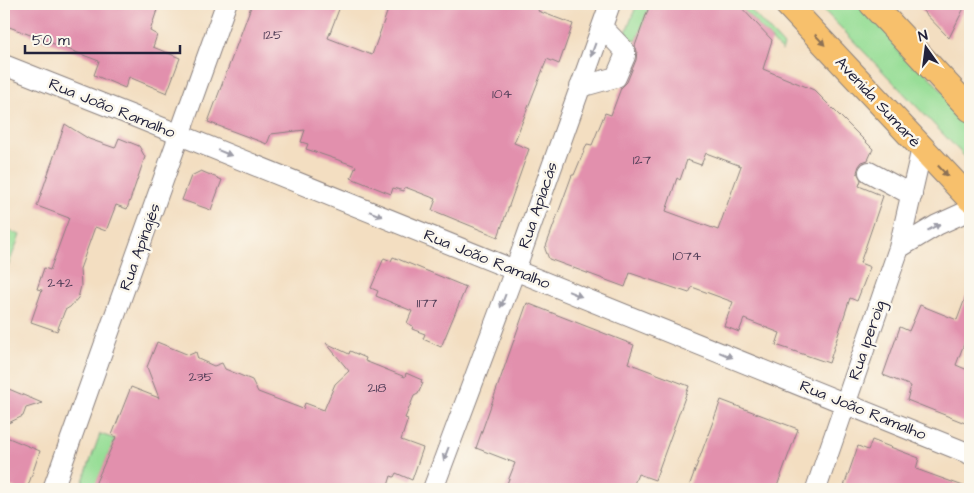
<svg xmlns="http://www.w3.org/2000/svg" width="974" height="493" font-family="'Architects Daughter',sans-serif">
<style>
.green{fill:#98de97;stroke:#5d8069}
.building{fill:#e290ad;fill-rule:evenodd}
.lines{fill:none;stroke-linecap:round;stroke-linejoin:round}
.minor-casing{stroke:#8a807e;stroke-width:22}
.major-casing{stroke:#8a807e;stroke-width:27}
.minor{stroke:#fff;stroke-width:20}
.major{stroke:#f7c06c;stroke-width:25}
.oneway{fill:#8c7154}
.oneway2{fill:#9c9ca7}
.labels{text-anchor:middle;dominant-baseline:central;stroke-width:5;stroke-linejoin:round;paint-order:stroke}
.number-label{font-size:14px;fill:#523e58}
.street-label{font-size:16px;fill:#22223b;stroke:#fbf7ec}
</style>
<rect width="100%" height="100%" fill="#fbf7ec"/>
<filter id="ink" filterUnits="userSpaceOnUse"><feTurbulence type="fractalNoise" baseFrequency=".02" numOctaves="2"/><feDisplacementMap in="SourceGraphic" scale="10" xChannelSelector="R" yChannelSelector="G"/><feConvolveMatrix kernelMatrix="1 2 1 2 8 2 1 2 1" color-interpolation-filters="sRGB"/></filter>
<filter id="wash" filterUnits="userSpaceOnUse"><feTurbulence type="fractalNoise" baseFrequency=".0096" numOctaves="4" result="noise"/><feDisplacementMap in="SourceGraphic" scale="20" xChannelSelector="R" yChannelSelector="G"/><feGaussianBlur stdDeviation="1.12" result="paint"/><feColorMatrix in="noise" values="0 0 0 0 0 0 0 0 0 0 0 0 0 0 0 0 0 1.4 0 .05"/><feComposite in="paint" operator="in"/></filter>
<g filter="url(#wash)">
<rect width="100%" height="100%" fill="#f3dec1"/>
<path class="green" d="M637,4H650L637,41L625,35Z
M738,4H745L784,46L782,51Z
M818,4H862L899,43L970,122V162Z
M4,229L20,235L4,277Z
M100,434L115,439L94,489H80Z"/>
<g id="blocks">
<path class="building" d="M8,4H159L150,31L157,35L153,47L180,58L167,93L129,77L125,88L94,75L99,61L4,25V15Z
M252,4H341L328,38L372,55L390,4H541L538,11L573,24L559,64L547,59L514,143L529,149L498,237L432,210L436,199L405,187L404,191L393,188L391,194L351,178L356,166L306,149L308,144L301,142L305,130L271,134L267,144L208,122Z
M650,4H738L772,40L763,69L814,90L873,149L868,160L862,162L859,166L857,172L861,180L859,186L883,196L860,263L870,267L857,301L850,298L829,363L776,345L780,333L744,319L739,332L724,326L733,302L692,287L689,293L630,273L625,287L549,259L545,249L572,175H574L587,144L592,145L605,113L611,115L621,88L627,82L636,60L637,51L635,46ZM706,153L741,166L718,230L666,211L677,178L680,180L687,160L701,165Z
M916,4H966L949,38Z
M65,124L89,139L115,148L119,138L139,146L145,157L127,209L116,205L106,231L95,227L80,269L81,286L78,298L70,307L65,310L57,331L31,322L42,290L37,289L44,268L50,270L69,218L37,206Z
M201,171L222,180L211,210L182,200L191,176Z
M393,257L466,287L441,347L423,339L425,334L412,329L413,326L407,323L412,311L376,296L378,291L371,288L384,258L391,261Z
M969,288L970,328L956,365L970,371V425L907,400L911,386L883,375L900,327L909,331L920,305L957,320Z
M527,303L634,345L628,363L689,386L655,480L638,474L632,489H505L515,463L476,448Z
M157,342L189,355L196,352L198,359L214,366L222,363L225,369L252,380L258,392L303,409L305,403L324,410L335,384L349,371L326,343L349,354L350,351L366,358L365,361L405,377L406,373L422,380L421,382L423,383L418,394L414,396L405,418L408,419L401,440L423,448L412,480L396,473L394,477L391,476L387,489H93L116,437L112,435L131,387L159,398L147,367Z
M4,387L42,403L26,408L23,416L4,425Z
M721,400L798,429L776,489H688Z
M4,436L40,451L27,489H18L4,484Z
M872,440L919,458L916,469L966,487L965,489H843L858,446L868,450Z"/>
</g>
</g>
<g filter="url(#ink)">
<use href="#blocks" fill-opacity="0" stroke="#8a807e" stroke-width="1"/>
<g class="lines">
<g class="minor-casing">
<path id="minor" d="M4,65L133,116L970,454
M580,87L616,77L625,56V51L602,27
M869,172L912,195
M899,248L937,225L970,210
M53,489L226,4
M433,489L515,270L610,4
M816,489L899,248L922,148"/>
</g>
<g class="major-casing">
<path id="major" d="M787,4L970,199
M872,4L970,109"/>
</g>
<use href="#minor" class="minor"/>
<use href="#major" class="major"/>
</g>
<defs><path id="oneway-solid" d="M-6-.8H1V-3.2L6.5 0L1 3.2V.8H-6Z" transform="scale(1.25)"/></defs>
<g class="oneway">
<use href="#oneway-solid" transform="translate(820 40) rotate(47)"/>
<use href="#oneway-solid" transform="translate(943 171) rotate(47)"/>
</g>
<g class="oneway2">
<use href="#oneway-solid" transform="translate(593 50) rotate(110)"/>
<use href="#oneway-solid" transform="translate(225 153) rotate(22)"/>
<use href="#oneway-solid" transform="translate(376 214) rotate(22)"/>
<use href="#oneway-solid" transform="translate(934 227) rotate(-29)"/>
<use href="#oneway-solid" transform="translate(575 294) rotate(22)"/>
<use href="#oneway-solid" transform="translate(503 301) rotate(111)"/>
<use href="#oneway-solid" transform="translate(726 355) rotate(22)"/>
<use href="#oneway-solid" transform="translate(446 454) rotate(111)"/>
</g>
</g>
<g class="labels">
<g class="number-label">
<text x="273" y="35">125</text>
<text x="502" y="94">104</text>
<text x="642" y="160">127</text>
<text x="687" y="256">1074</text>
<text x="60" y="283">242</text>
<text x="427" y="303">1177</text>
<text x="201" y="377">235</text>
<text x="377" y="388">218</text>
</g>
<g class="street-label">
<text transform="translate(878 102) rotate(47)">Avenida Sumaré</text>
<text transform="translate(112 108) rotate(22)">Rua João Ramalho</text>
<text transform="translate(538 205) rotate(-71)">Rua Apiacás</text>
<text transform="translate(140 247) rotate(-70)">Rua Apinajés</text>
<text transform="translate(487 259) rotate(22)">Rua João Ramalho</text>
<text transform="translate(867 340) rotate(-71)">Rua Iperoig</text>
<text transform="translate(863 410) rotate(22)">Rua João Ramalho</text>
</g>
</g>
<rect width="974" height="493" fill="none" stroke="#fbf7ec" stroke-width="20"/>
<g transform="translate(926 48) rotate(346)" stroke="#fbf7ec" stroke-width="4" paint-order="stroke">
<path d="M0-4L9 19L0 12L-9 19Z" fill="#22223b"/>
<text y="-8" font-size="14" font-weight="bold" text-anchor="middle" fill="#22223b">N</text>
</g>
<path d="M25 45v8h155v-8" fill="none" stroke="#22223b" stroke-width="2.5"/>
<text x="32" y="45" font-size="15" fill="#22223b" stroke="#fbf7ec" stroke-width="4" paint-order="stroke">50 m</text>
</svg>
